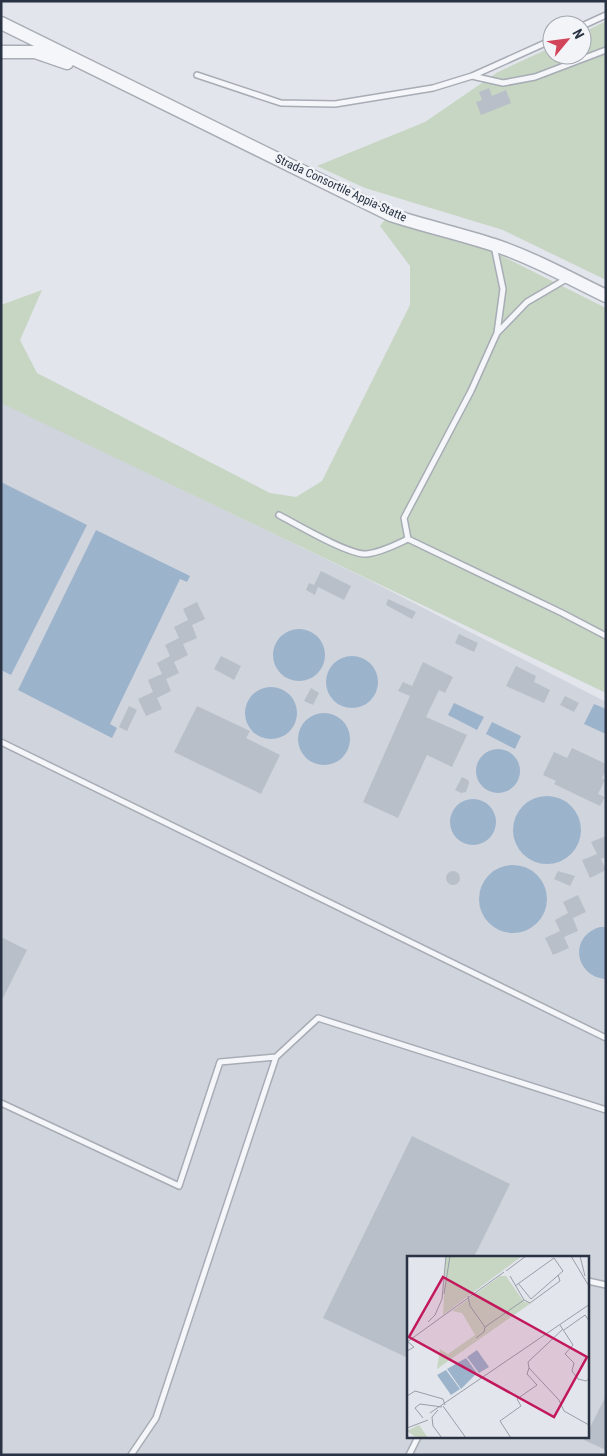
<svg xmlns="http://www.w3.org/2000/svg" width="607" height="1456" font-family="'Roboto Condensed',sans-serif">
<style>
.built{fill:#d0d4dd;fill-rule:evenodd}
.green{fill:#c7d5c3}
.water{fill:#9cb3cc}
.building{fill:#b9bfc8}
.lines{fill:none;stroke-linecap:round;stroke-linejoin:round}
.service-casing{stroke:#a7acb5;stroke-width:8}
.tertiary-casing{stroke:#a7acb5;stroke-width:15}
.service{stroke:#f5f6f9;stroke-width:5}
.tertiary{stroke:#f5f6f9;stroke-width:12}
.labels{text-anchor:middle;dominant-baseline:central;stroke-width:5;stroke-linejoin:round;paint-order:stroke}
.street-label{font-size:12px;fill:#293343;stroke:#f2f4f8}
.inset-road{fill:none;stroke:#989ea8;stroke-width:1}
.view{fill:#c2185b;fill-opacity:0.15;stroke:#c2185b;stroke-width:2.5}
.inset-edge{fill:none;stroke:#293343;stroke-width:2.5}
</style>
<rect width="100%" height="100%" fill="#e2e5eb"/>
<path class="built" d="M1,402L365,578L606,702V1455H1ZM408,1257H588V1437H408Z"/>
<path class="green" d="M606,21V280L503,230L365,188L317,166L425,122L498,72L552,47V55H582V33Z
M386,218L466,238L606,308V693L1,403V305L42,290L20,340L37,373L270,493L296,497L322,481L410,305V266L380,226Z"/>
<path class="water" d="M1,482L87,525L11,675L1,670Z
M96,530L190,576L187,582L180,579L110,724L117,728L112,738L18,690Z
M273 655a26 26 0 1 1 52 0a26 26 0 1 1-52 0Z
M326 682a26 26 0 1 1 52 0a26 26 0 1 1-52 0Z
M245 713a26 26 0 1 1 52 0a26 26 0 1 1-52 0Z
M454,703L484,717L477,730L448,715Z
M594,704L606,709V734L584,724Z
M298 739a26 26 0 1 1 52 0a26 26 0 1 1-52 0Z
M492,722L521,736L515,749L486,734Z
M476 771a22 22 0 1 1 44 0a22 22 0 1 1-44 0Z
M513 830a34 34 0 1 1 68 0a34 34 0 1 1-68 0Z
M450 822a23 23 0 1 1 46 0a23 23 0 1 1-46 0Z
M479 899a34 34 0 1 1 68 0a34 34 0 1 1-68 0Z
M600,927H606L605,979C574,975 569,936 600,927Z"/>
<path class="building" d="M489,88L492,96L506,90L511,103L481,115L476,102L482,100L479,92Z
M321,571L351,586L344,600L318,587L315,595L306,590L309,583L314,585Z
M388,599L416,612L412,619L386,605Z
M197,602L205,619L192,625L197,638L183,644L188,655L174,662L179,673L166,679L171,691L157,698L162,709L146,716L138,699L153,692L148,680L162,674L157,663L170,656L165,645L179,638L174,627L188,620L183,609Z
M459,634L478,643L474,652L455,643Z
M221,656L241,666L234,680L214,669Z
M423,662L453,677L445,693L439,690L426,717L467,735L452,767L427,755L398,818L363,802L410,696L398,691L403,682L412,686Z
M516,666L536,676L534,682L550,690L544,703L506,686Z
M311,688L319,693L313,705L304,701Z
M565,696L579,703L574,712L560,705Z
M129,706L137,710L127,731L119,727Z
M197,706L250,731L246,738L280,755L261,794L174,752Z
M572,748L606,764V771L602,778L605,780L598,794L605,797L600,806L554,784L556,781L543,775L554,752L567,758Z
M462,777L468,780L469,783L466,792L461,793L455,790Z
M606,836V857L601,859L606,870L590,878L582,860L597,854L591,842Z
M558,871L575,876L570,886L554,879Z
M446 878a7 7 0 1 1 14 0a7 7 0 1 1-14 0Z
M578,895L586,912L573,918L578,931L564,937L569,948L553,955L545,938L560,931L555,920L568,913L563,902Z
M1,937L27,950L1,1002Z
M412,1136L510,1184L474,1257H408V1358L323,1318Z
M606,1396V1450L584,1440L585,1437H588V1431Z"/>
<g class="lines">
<g class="service-casing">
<path id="service" d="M582,26L606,15
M197,75L281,103L335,104L433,88L472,76L552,40
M472,76L503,83L535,77L606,50
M494,246L503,289L497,333
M568,278L527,302L497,333L471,391L404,518L408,539L562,613L606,636
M279,515C296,524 350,556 367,554C382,552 395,545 408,539
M1,742L606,1038
M276,1057L318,1018L606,1110
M1,1103L179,1186L220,1062L276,1057L156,1418L131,1455
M588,1281L606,1285
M409,1455L418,1437"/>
</g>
<g class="tertiary-casing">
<path id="tertiary" d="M1,23L391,215C425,226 460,234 494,245C533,258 569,278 606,296
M1,52H35L67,63"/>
</g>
<use href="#service" class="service"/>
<use href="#tertiary" class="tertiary"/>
</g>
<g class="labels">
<g class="street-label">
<text transform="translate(341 188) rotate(25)">Strada Consortile Appia-Statte</text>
</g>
</g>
<g transform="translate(407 1256)">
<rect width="182" height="182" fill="#e2e5eb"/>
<path d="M39,0H115L36,59ZM93,20H99L117,46L124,47L30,113L33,93L41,98L68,79L55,57L45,55ZM12,169L21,182H10L0,175Z" fill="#c7d5c3"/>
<path d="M70,94L82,111L72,117L60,101ZM59,102L70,117L54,133L40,113ZM39,114L53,133L44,139L30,119Z" fill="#9cb3cc"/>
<path class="inset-road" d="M164,0L183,32M173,0L178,20M99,15L119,0M103,20L117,44L123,47L153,25L151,19M108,30L147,2L156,15L124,43L111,27M37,38L43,0M61,40L63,50L78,71L117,44M21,66L28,59L35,43L39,0M153,69L166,89L158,98L167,107L165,115L171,123L179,125L183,122M157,74L178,59L183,66M69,82L77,76L78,71M0,86L97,16M0,95L7,91L1,86M122,112L121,106L156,73M0,140L8,135L36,143L38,149M36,150L59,182M31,154L25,161L26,170L35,182M23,157L183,48M16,162L8,152L13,148L35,151M0,172L21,164M104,182L93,165L114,150L110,143L130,129L120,118L122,112L152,144L157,155L182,169"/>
<path class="view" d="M36,21L180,101L147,161L2,81Z"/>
<rect width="182" height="182" class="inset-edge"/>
</g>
<rect width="607" height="1456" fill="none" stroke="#293343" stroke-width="5"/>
<g transform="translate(567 40) rotate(61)"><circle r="24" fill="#f2f4f8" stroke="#a2a7b0"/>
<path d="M0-4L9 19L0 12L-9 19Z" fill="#d24459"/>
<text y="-8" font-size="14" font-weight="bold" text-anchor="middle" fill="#293343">N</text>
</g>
</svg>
